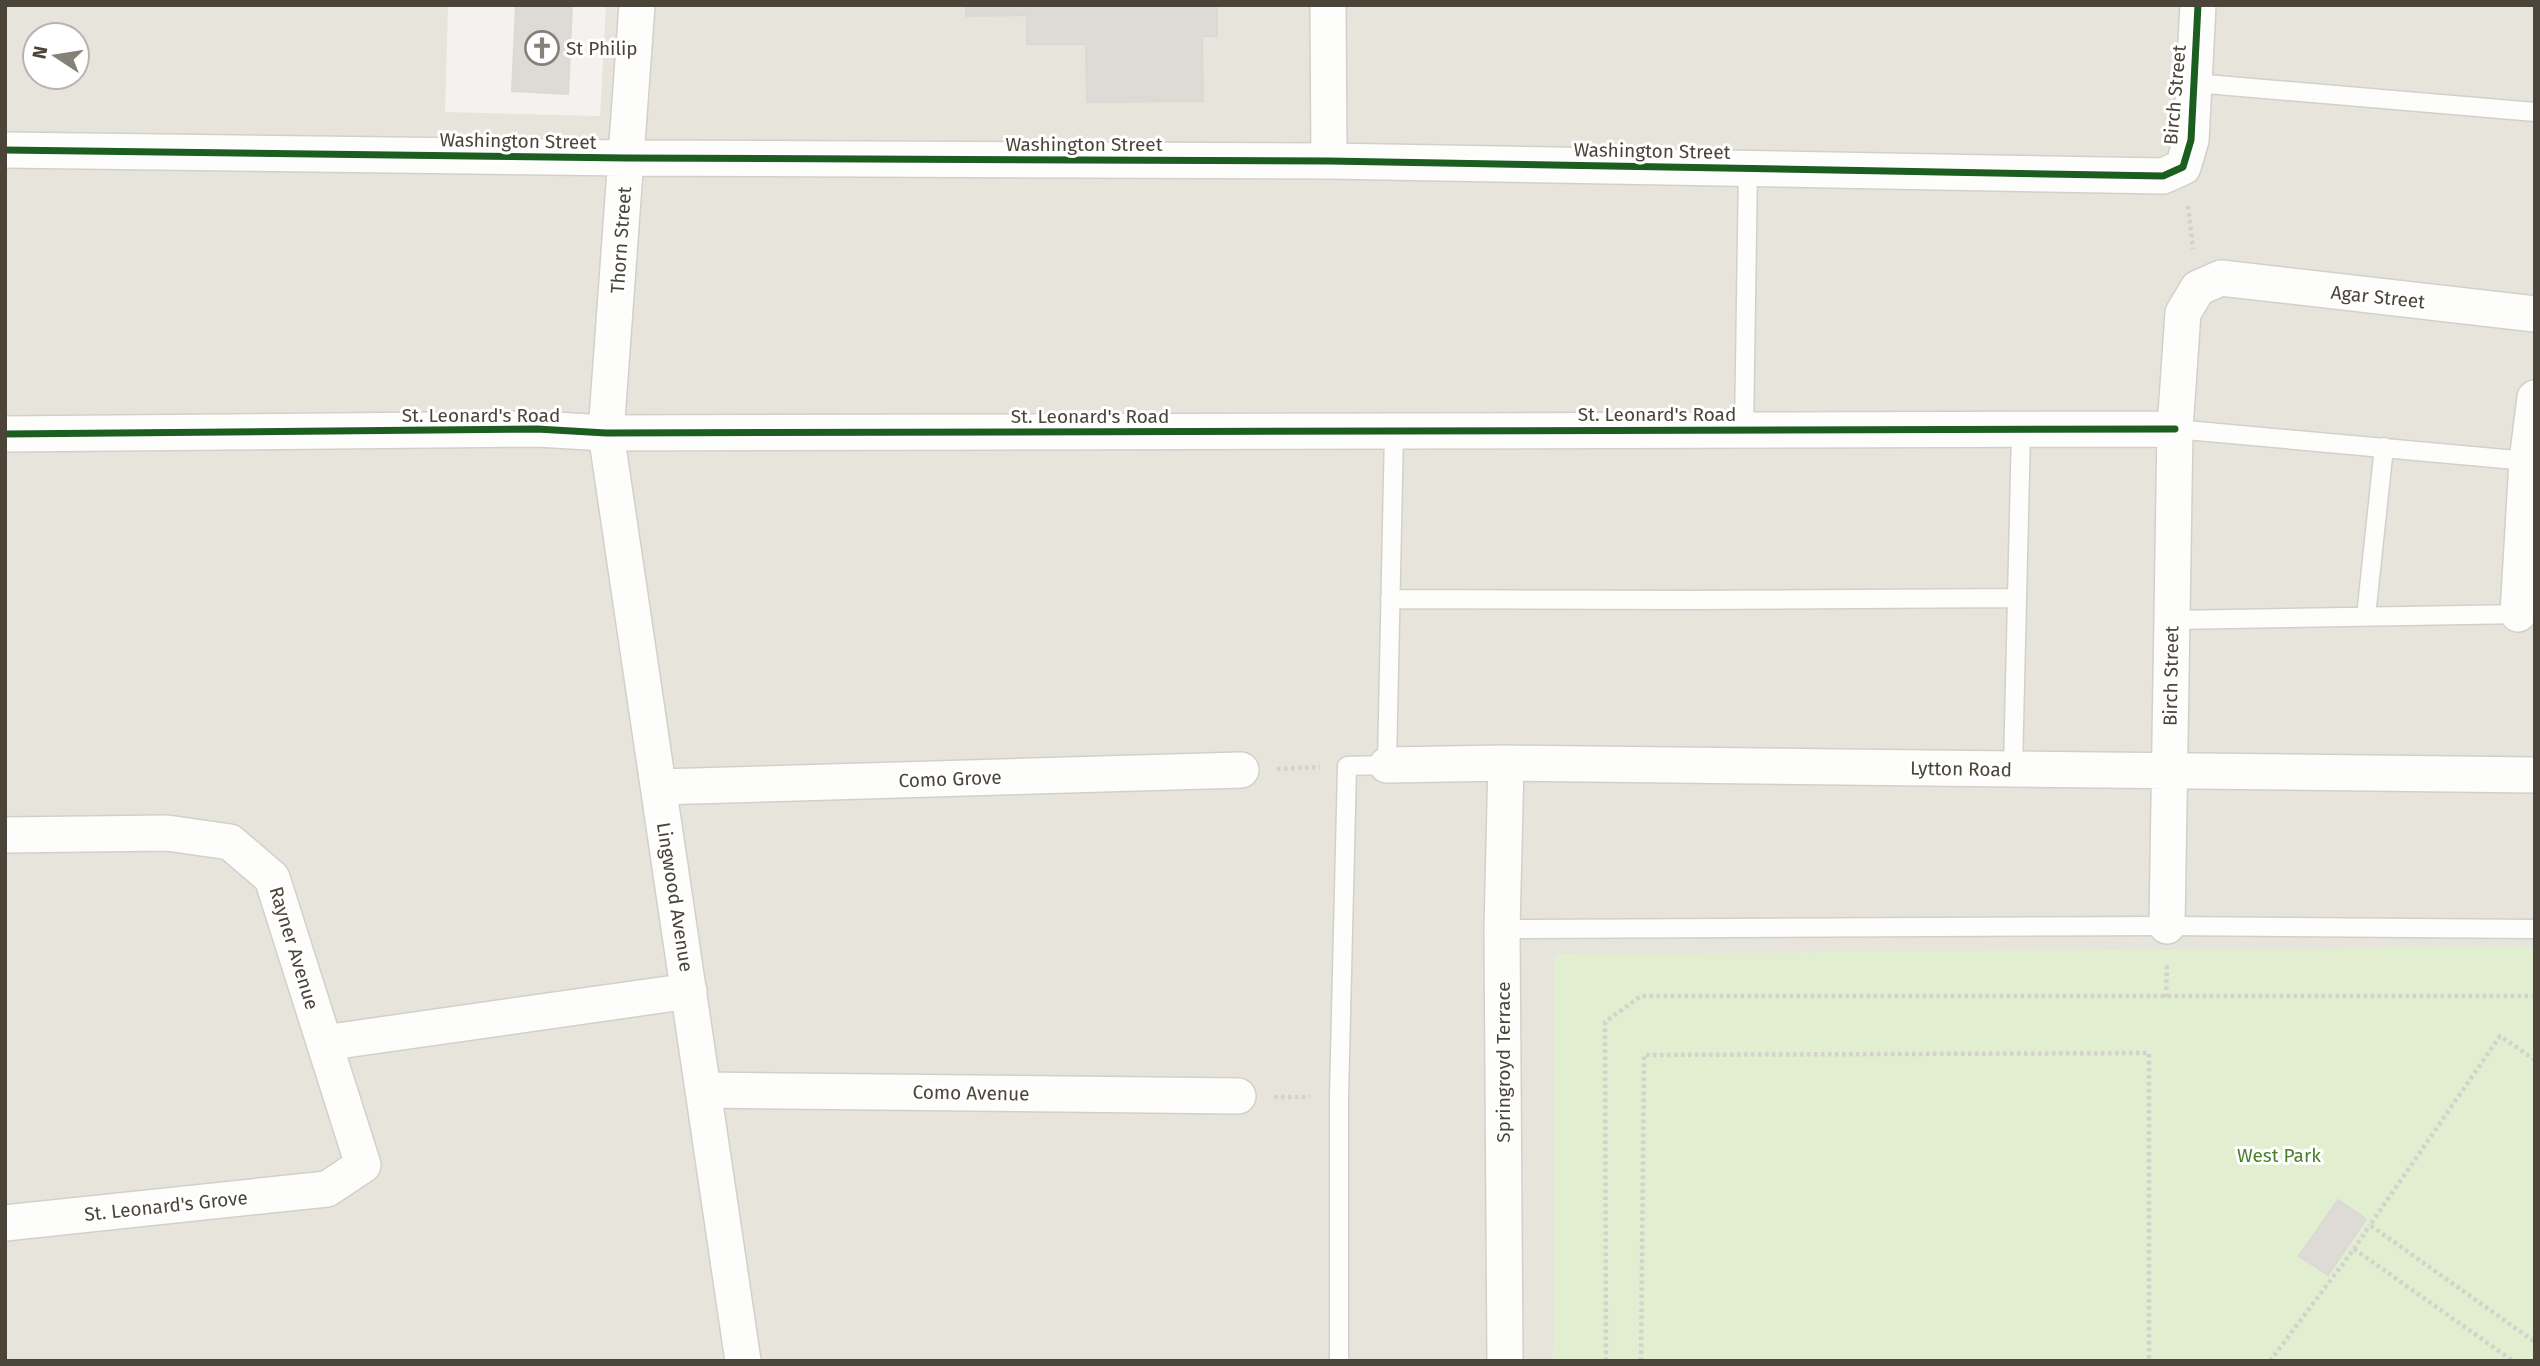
<svg xmlns="http://www.w3.org/2000/svg" width="2540" height="1366" font-family="'Fira Sans',sans-serif">
<style>
.residential{fill:#e7e4dc;fill-rule:evenodd}
.green{fill:#e1eecf}
.building{fill:#dedbd6;stroke:#dcd9d4;stroke-width:2}
.lines{fill:none;stroke-linecap:round;stroke-linejoin:round}
.lane-casing{stroke:#d2d0cb;stroke-width:21}
.street-casing{stroke:#d2d0cb;stroke-width:38}
.path{stroke:#d3d2cc;stroke-width:4.5;stroke-dasharray:3.5 3.5;stroke-linecap:butt}
.lane{stroke:#fdfdfc;stroke-width:18}
.street{stroke:#fdfdfc;stroke-width:35}
.cycleway-casing{stroke:#fff;stroke-width:11}
.cycleway{stroke:#1b5e20;stroke-width:7}
.labels{text-anchor:middle;dominant-baseline:central;stroke-width:6;stroke-linejoin:round;paint-order:stroke}
.poi-label{font-size:19px;fill:#4b4439;stroke:#fff;text-anchor:start}
.street-label{font-size:19px;fill:#4b4439;stroke:#fff}
.park-label{font-size:19px;fill:#4a7f2a;stroke:#fff}
</style>
<rect width="100%" height="100%" fill="#f4f2ee"/>
<path class="residential" d="M5,5H448L445,112L600,116L606,5H2535V1361H5ZM35,35H77V77H35Z"/>
<path class="green" d="M2535,947V1361H1553L1555,954Z"/>
<path class="building" d="M516,5H572L568,94L512,91Z
M966,5H1217V36H1202L1203,101L1087,102L1086,44H1027V15L966,16Z
M2338,1200L2366,1219L2328,1275L2299,1256Z"/>
<g class="lines">
<g class="lane-casing">
<path id="lane" d="M2194,83L2535,112
M2175,429L2527,461
M1744,430L1748,169
M1390,599L1689,600L2017,598
M2366,616L2384,447
M2172,620L2524,614
M2013,769L2021,430
M1502,929L2167,926L2535,929
M1339,1361V1097L1347,766L1387,765L1394,431"/>
</g>
<g class="street-casing">
<path id="street" d="M637,5L606,433L743,1361
M1328,5L1329,161
M5,150L627,158L1329,161L2163,176L2183,167L2191,140L2198,5
M5,434L537,429L606,433L2175,429
M2518,614L2527,461L2535,398
M1387,765L1506,763L2535,775
M659,787L1241,770
M5,835L167,833L230,842L272,878L363,1165L327,1189L5,1223
M2167,926L2175,429L2183,313L2198,288L2221,278L2535,314
M324,1043L689,991
M704,1090L1238,1096
M1505,1361L1502,929L1506,763"/>
</g>
<path class="path" d="M2188,206L2193,249
M1277,769L1320,767
M2166,997L2167,962
M2535,1060L2500,1036L2370,1225L2535,1342
M1274,1097H1310
M2354,1249L2370,1225
M1606,1361L1605,1022L1641,996H2535
M1641,1361L1644,1055L2149,1053V1361
M2270,1361L2354,1249L2513,1361"/>
<use href="#lane" class="lane"/>
<use href="#street" class="street"/>
<g class="cycleway-casing">
<path id="cycleway" d="M5,150L627,158L1329,161L2163,176L2183,167L2191,140L2198,5
M5,434L537,429L606,433L2175,429"/>
</g>
<use href="#cycleway" class="cycleway"/>
</g>
<defs>
<g id="church-ring" transform="scale(1.75)"><circle r="9.5" fill="#fff" stroke="#868178" stroke-width="1.5"/><path d="M-1.2-6h2.4v3.5h3.3v2.4h-3.3V6h-2.4V-.1h-3.3v-2.4h3.3Z" fill="#868178"/></g>
</defs>
<g fill-rule="evenodd">
<use href="#church-ring" x="542" y="48"/>
</g>
<g class="labels">
<g class="poi-label">
<text x="566" y="48">St Philip</text>
</g>
<g class="street-label">
<text transform="translate(2175 95) rotate(-85)">Birch Street</text>
<text transform="translate(518 141) rotate(1)">Washington Street</text>
<text x="1084" y="144">Washington Street</text>
<text transform="translate(1652 151) rotate(1)">Washington Street</text>
<text transform="translate(621 240) rotate(-86)">Thorn Street</text>
<text transform="translate(2378 297) rotate(6)">Agar Street</text>
<text x="1657" y="414">St. Leonard's Road</text>
<text x="481" y="415">St. Leonard's Road</text>
<text x="1090" y="416">St. Leonard's Road</text>
<text transform="translate(2171 676) rotate(-89)">Birch Street</text>
<text transform="translate(1961 769) rotate(1)">Lytton Road</text>
<text transform="translate(950 779) rotate(-2)">Como Grove</text>
<text transform="translate(675 897) rotate(81)">Lingwood Avenue</text>
<text transform="translate(294 948) rotate(73)">Rayner Avenue</text>
<text transform="translate(1503 1062) rotate(-90)">Springroyd Terrace</text>
<text transform="translate(971 1093) rotate(1)">Como Avenue</text>
<text transform="translate(166 1206) rotate(-6)">St. Leonard's Grove</text>
</g>
<g class="park-label">
<text x="2279" y="1155">West Park</text>
</g>
</g>
<rect width="2540" height="1366" fill="none" stroke="#4b4439" stroke-width="14"/>
<g transform="translate(56 56) rotate(282)"><circle r="33" fill="#ffffff" stroke="#b7b4b0" stroke-width="2"/>
<path d="M0-5L12 26L0 18L-12 26Z" fill="#868178"/>
<text y="-10" font-size="19" font-weight="bold" text-anchor="middle" fill="#4b4439">N</text>
</g>
</svg>
